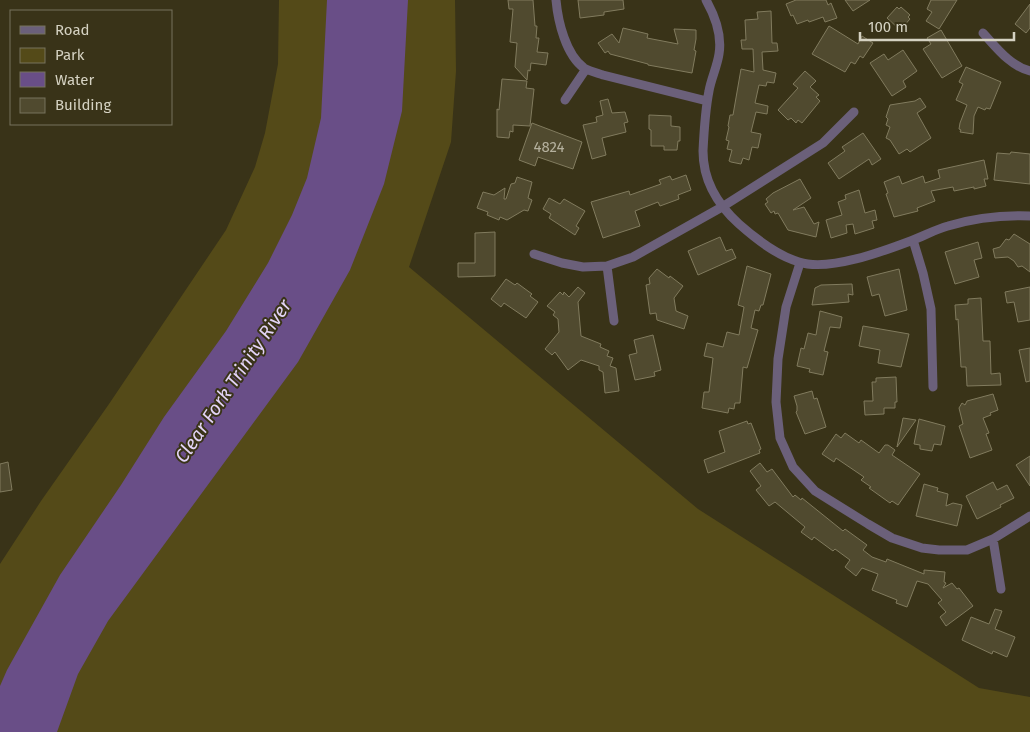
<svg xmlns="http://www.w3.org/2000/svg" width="1030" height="732" font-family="'Fira Sans',sans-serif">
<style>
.green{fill:#544a18}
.water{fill:#694e87}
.building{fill:#504a2f;stroke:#817b5e}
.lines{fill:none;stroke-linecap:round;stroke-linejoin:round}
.minor{stroke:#6b607a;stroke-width:9}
.labels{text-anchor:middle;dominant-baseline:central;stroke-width:4;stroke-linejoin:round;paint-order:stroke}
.number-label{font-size:15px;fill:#b4b09d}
.water-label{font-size:19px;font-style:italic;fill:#e3d4f7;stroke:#393318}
</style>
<rect width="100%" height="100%" fill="#393318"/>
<path class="green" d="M279,0H455L456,71L451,142L409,267L698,509L979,688L1030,697V732H0V564L41,501L109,404L226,230L255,167L265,133L278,64Z"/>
<path class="water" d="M327,0H408L402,111L384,184L350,270L298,362L108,621L78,674L57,732H0V686L7,670L60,575L121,485L164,417L226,331L268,263L292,215L307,178L321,118Z"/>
<path class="building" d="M508,0H533L535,26H537L536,38H539L537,52L548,53L546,65L531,63L530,71L528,70L527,80L515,67L517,43L510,42L513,9H509Z
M578,0H623L624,9L604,12V15L580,18Z
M796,0H826L828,5L831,3L837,18L825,22L823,17L809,22L808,20L797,24L793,15L791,16L786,4Z
M845,0H870L853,11Z
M931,0H957L939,29L926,21L932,12L927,9Z
M1030,4V28L1026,33L1015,24Z
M897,7L899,9L901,7L910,15L908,17L910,19L902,28L900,26L898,28L887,18Z
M771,11L772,43H777L778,51L762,52L763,70L776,73L774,83L767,82L766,86L759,85L755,103L768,106L767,114L756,112L751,132L761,134L758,148L752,147L749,160L743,158L741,164L731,162L729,161L732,150L727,149L729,141L726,140L729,127L728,126L730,115H733L741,69L754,72L753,49H742L741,40H746L745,20L758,19L757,12Z
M829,26L858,44L862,36L873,43L863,58L860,56L855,64L851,62L845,72L812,54Z
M623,28L648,34L647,38L678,44L674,29L696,30V39L694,50L696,51L692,73L648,65V64L610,54L608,51L605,53L598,43L612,34L619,43Z
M941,30L962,66L942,78L923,49L931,44L927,38Z
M903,50L917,71L903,81L906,87L892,96L870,63L884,54L888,60Z
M966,67L1001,82L990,109L986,108L985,110L978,107L974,116L973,134L960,132L961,130L959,129L960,123L967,105L956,100L963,84L959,82Z
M805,71L816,81L810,87L819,95L816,97L820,101L802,123L798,120L796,123L791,118L788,120L778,110L798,88L793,84Z
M502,79L527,81L526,88L534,89L530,126L513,125V132L510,131L509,138L497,137V109L499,110Z
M920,98L926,107L917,113L931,138L910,152L907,149L899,154L890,140L886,138L890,127L886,125L888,119L886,117L890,105L915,101Z
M608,99L612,113L625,112L628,122L624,123L626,132L602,138L606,155L592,159L583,125L597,122L596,117L603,115L600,101Z
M649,115L671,116V126L680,127V141H678L677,150H664V146H651V130L649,129Z
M532,123L582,142L573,169L538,157L535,166L519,160Z
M863,133L881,159L872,165L869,159L839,179L828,163L845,151L842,147Z
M1011,152L1030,154V184L994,180L997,153L1010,154Z
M984,160L988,179H984L986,186L974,189V187L954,191L953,187L931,191L935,201L917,208L918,211L894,217L886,194L888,193L884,182L899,176L902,184L923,176L925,183L940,178L938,170Z
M686,175L691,190L678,195L679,199L660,206L658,202L635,211L640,226L603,238L591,202L629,191L630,195L661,184L659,180L670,176L672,180Z
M517,177L532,182L528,198L532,200L528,211L524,210L507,220L500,217L499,220L487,215L488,212L477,208L483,192L494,195L505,188L504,199H506L511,184L515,183Z
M800,179L811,198L793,210L804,207L814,224L819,222L816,237L788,230L778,213L775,214L774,211L771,213L765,204L768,202L766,199L773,193Z
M859,190L865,213L875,210L877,220L872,221L874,228L855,234L853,224L846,225L847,233L831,238L826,220L842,215L838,202L846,199L845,195Z
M549,198L560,204L564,199L585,211L576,226L579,228L575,235L549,218L551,214L543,209Z
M495,232V276L458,277V263H475V233Z
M1014,234L1030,244V272L1022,266L1018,267L1014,261L1008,257L995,258L993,249L1000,247L1006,239L1009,240Z
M720,237L726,251L732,249L736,258L698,275L688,251Z
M978,242L982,258L974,260L979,277L955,284L945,252Z
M747,266L771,274L763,305H761L759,311L755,310L751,328L758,330L747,368L743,367L740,403H735L734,409L729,408L728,413L702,408L704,392H709L713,358L704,356L707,343L723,347L727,332L739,335L744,307L738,305Z
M657,269L669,278L670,276L683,286L674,298L676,311L688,316L684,329L657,320L656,313L650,314L646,285L650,284L649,278Z
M899,269L907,310L885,316L879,294L872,296L867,277Z
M506,279L515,285L517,283L532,294L530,296L538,302L526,318L504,303L501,307L491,299Z
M852,284L853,295L848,294L849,302L812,305L815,288L821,285Z
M578,287L585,293L578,302L581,336L601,344L600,347L609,351L607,356L613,358L610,366L616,368L619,391L605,393L603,372L599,370V366L581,360L568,370L555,352L552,355L545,349L559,332L558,319L553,315L555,312L547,306L560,292L563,295L564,292L569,297Z
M1030,287V320L1018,322L1014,302L1007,303L1005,292Z
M981,298L983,341H990L991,374L1000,373L1001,385L967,386L966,367H961L958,319L956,320L955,305L968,304V299Z
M820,311L842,317L840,328L830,327L824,351L828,352L823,375L809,372L810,369L797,366L801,348L804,349L808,333L816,335Z
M863,326L909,334L901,367L878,363L880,350L859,346Z
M653,335L661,370L654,372L655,376L635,380L629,355L637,353L634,340Z
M1030,348V381L1026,382L1019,350Z
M896,377L897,402H895V408H884V414L865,415L864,401H873L872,382H876V378Z
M812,391L814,399L817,398L826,427L805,434L796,412L797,411V406L794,396Z
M993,394L998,410L990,413L991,415L983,418L989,433L986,434L992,450L970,458L959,426L963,424L959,408L962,403L965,405L967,401Z
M903,418L916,420L897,447L901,428Z
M919,419L945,426L941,445L934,444L932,451L920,449V445L914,444Z
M747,421L748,424L751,423L761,449L759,450L760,453L708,473L704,460L725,452L719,431Z
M845,433L859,443L861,440L879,453L885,445H888L895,450L892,455L920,474L898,505L892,501L890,503L869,488L871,487L861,480L864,477L836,458L834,462L822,454L836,434L841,438Z
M1030,456V486L1016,465Z
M8,462L12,490L0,492V464Z
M760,463L767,472L772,469L793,497L795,495L801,500L802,498L843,531L845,529L867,545L863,550L872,557L886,562L887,559L924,574V570L945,572L944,582L946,583L943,588L952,583L957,589L959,588L973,606L946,626L940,617L946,612L938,603L942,600L928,584L917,581L907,607L896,603L897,600L872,590L878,574L862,568L856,576L845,567L850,560L835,549L833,551L814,537L812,540L801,532L805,527L775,502L769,506L756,490L761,486L750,471Z
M993,482L997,490L1007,485L1014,498L1000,505L1001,507L977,519L966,496Z
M924,484L938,488L937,491L948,494L946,506L953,503L962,505L957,526L916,516Z
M995,609L1002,611L995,629L1015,637L1007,657L993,651L992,654L962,640L971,617L989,624Z"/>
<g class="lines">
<path class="minor" d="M556,0C558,22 566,55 584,68C589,71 597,73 603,75L707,101
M706,0C715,16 722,36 719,54C717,67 711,79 709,91C705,111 704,131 703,151C703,180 718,205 739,224C756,239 776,255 799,262C829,272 884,251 913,240C924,236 936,229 948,226C975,218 1002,215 1030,216
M983,33C996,47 1010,66 1030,71
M565,100L586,69
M913,240L923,273L931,309L933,387
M534,254L562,263L583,267L607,266L633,257L722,207L823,143L854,112
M800,263L786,307L778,359L776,402L780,438L793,467L815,491L868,524L892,538L922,548L939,550H967L993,539L1030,516
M607,266L614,321
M993,539L1001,589"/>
</g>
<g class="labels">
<g class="number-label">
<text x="549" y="147">4824</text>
</g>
<g class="water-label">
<text transform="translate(233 381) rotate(-56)">Clear Fork Trinity River</text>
</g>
</g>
<rect x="10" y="10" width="162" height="115" fill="#393318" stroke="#77735c"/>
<rect x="20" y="26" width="25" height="8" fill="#6b607a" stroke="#77735c"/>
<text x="55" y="35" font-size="15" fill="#d5d2c2">Road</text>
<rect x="20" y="48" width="25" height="15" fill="#544a18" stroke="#77735c"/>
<text x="55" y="60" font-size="15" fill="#d5d2c2">Park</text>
<rect x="20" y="72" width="25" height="15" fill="#694e87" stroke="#77735c"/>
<text x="55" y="85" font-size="15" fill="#d5d2c2">Water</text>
<rect x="20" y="98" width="25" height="15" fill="#504a2f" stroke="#77735c"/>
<text x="55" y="110" font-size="15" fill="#d5d2c2">Building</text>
<path d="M860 32v8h154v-8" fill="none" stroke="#d5d2c2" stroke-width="2.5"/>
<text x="868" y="32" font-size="15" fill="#d5d2c2" stroke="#393318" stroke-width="4" paint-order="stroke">100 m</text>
</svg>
